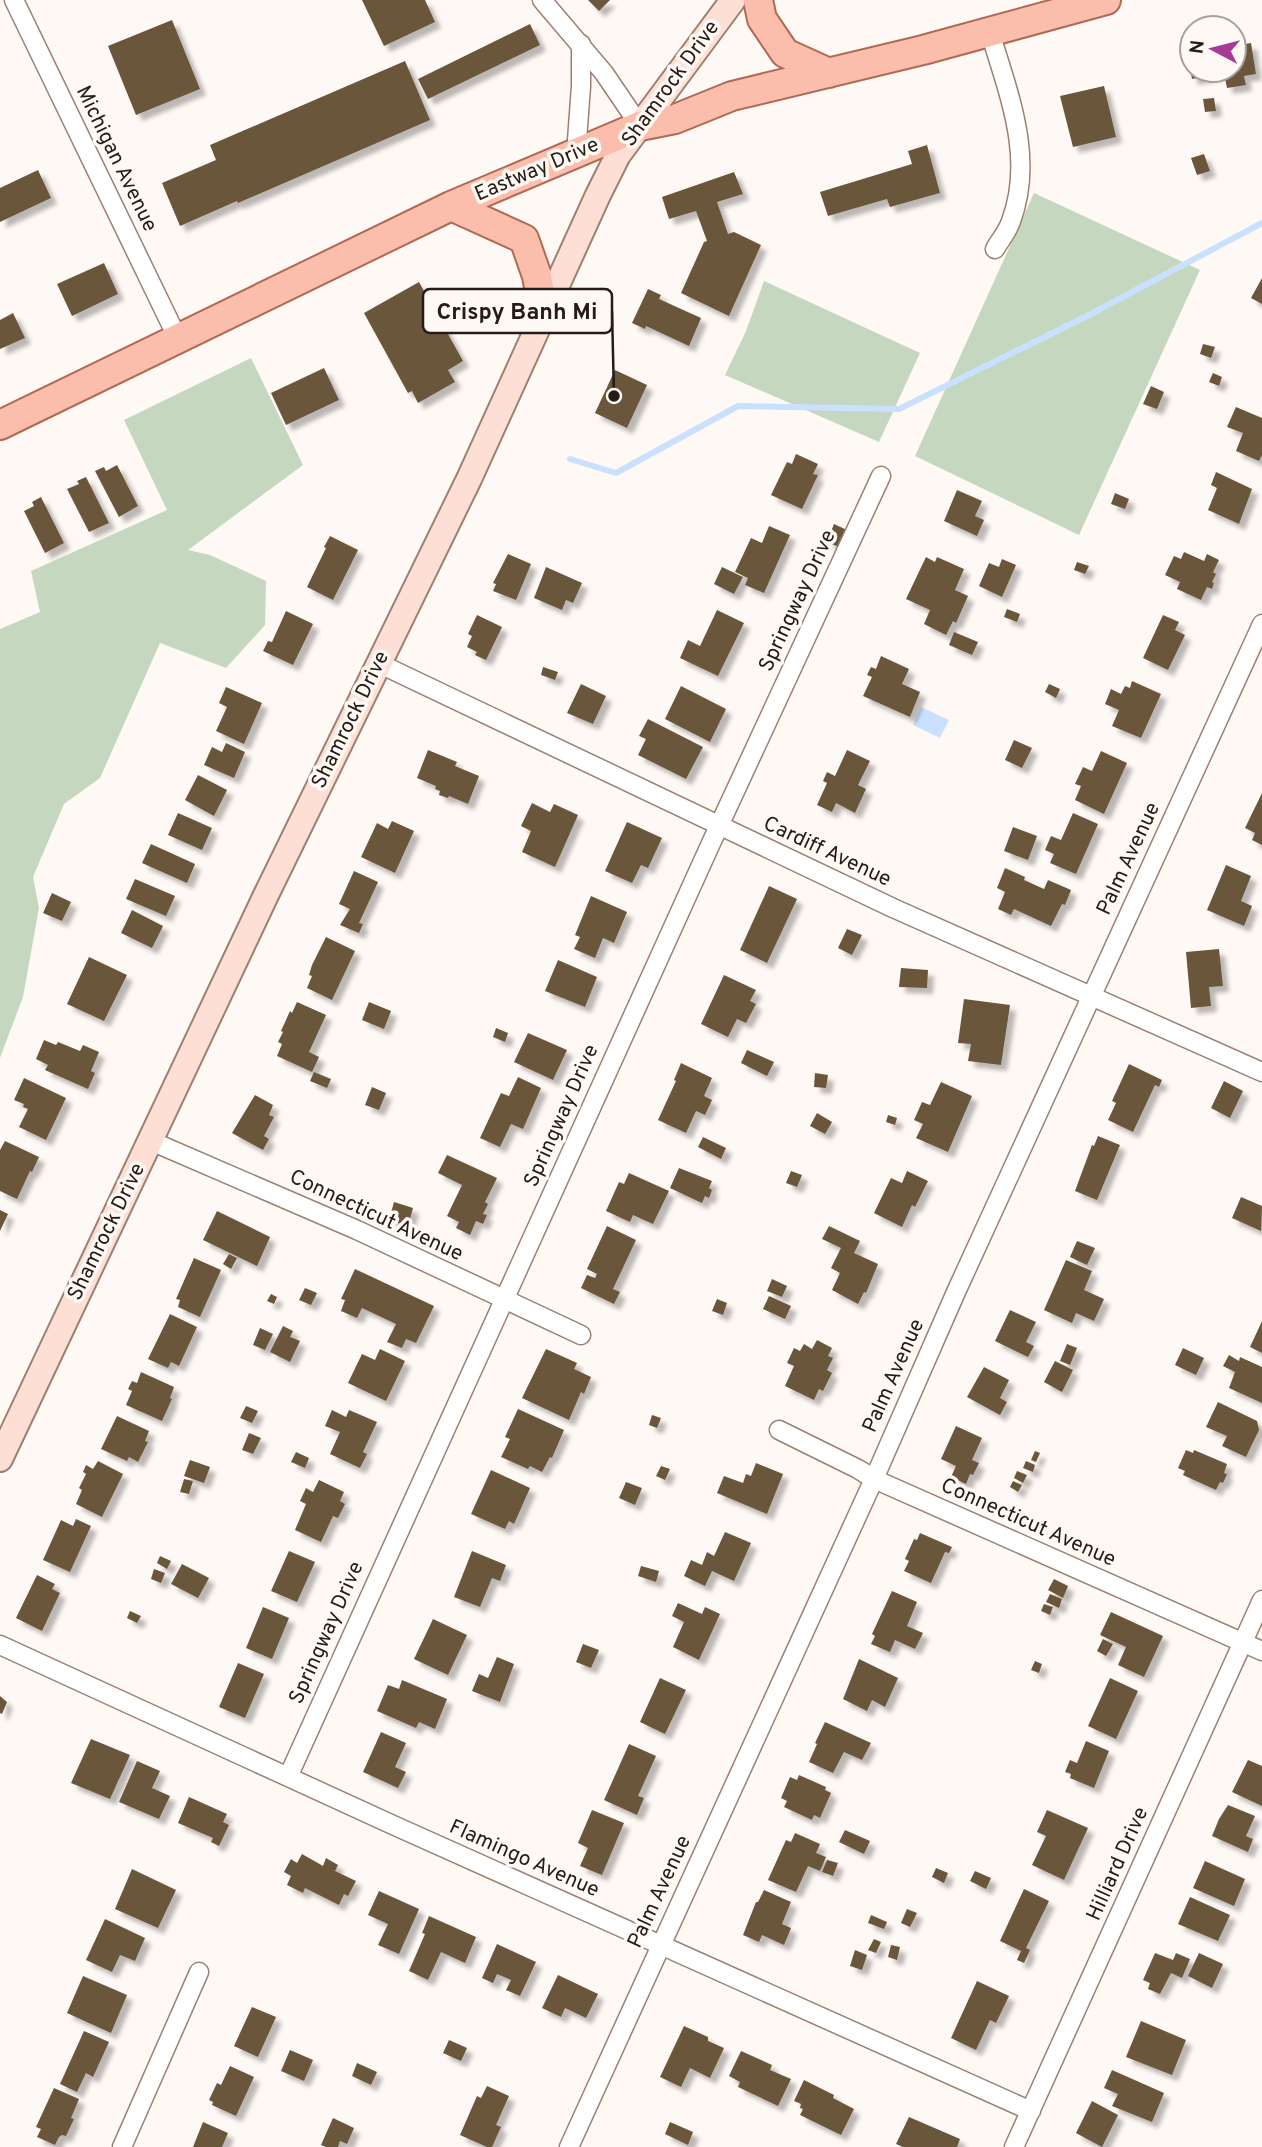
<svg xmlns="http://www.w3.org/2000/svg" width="1262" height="2147" font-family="Overpass,sans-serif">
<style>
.green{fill:#c5d8bf}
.water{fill:#cae0ff}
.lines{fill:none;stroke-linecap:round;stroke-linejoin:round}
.stream{stroke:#cae0ff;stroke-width:6}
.building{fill:#6a563b;filter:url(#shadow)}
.street-casing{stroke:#9c8070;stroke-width:21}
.secondary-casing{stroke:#9c8070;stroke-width:28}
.primary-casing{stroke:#b06953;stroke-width:32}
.street{stroke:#fff;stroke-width:18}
.secondary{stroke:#fedfd6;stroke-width:24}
.primary{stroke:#fcbeac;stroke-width:28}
.labels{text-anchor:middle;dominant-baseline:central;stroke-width:7;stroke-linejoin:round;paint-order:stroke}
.street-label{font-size:21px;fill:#261b15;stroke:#fff9f5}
.leader{fill:none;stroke:#261b15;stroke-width:2.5}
.callout-dot{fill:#261b15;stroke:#fff9f5;stroke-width:2.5}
.callout{fill:#fff9f5;stroke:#261b15;stroke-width:2.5}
.callout-label{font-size:23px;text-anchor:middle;font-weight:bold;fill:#261b15}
</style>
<defs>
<filter id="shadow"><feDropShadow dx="6" dy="6" stdDeviation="2" flood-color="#0004"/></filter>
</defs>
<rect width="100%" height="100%" fill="#fff9f5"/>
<path class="green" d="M1034,193L1200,270L1079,535L915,456Z
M764,281L920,353L879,442L725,375L746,331Z
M251,358L303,465L188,550L210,555L266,581L265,625L226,668L160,643L100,778L64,804L33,877L39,908L23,997L0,1058V629L40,612L31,571L167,510L124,420Z"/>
<path class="water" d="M921,707L949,720L940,738L913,725Z"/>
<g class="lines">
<path class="stream" d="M570,459L616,473L738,406L899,409L1087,316L1262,223"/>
</g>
<path class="building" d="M362,0H425L435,22L384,46Z
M588,0H610L599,11Z
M172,20L200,89L136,115L108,46Z
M530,24L540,45L428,99L418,79Z
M1251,43L1256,74L1244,76L1246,85L1227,88L1224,73L1192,79L1187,54L1192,53V70H1234V46Z
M405,61L430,120L238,203L237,201L180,226L162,183L216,160L210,145Z
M1104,86L1116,137L1073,147L1060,96Z
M1214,98L1216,111L1205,112L1203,99Z
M927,145L940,193L890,207L887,199L828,216L820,192L912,164L908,151Z
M1204,154L1210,171L1197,175L1191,158Z
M38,170L51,198L0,222V188Z
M734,172L743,194L717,202L728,234L734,232L761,245L729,316L681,293L704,242L707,241L696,211L669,219L662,197Z
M104,263L118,294L72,316L57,284Z
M1262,278V304L1251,298Z
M419,282L463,361L448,370L455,382L418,403L412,391L408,393L364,313Z
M648,289L661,295L659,299L701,318L689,346L646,326L645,329L632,323Z
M13,313L25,338L0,349V320Z
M1203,344L1215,347L1211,358L1200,354Z
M324,368L339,400L286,425L271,393Z
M615,370L647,385L627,428L595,413Z
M1213,373L1222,377L1219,386L1209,382Z
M1151,386L1164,392L1157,409L1143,404Z
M1236,407L1262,418V455L1259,461L1236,451L1243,433L1227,427Z
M796,454L818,464L813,474L818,475L802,509L771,495L787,462L792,464Z
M117,465L138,506L119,517L95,471L104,467L106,471Z
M1216,472L1252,489L1239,524L1208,510L1217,488L1211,485Z
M86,477L109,523L89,532L67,489L79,484L77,481Z
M957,490L982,501L975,516L984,520L977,536L944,521Z
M1115,493L1129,499L1125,509L1111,504Z
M41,497L64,543L45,553L24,511L34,506L32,502Z
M834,524L847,530L839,547L827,542Z
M769,526L790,535L764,593L745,585L748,578L735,572L751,538L762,543Z
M330,536L358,550L333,600L307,587L326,548L324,547Z
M1184,552L1204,561L1207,554L1219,560L1213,572L1216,574L1212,582L1214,583L1212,589L1207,587L1201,600L1177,589L1180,582L1165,575L1174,556L1181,559Z
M508,554L531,564L516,600L493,591L496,584L493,583Z
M926,557L935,562L937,557L964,569L955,590L968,596L956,623L953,621L946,635L924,624L930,610L906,599Z
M1002,559L1016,565L1002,597L979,586L989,563L999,567Z
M1077,562L1089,566L1085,574L1074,570Z
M546,567L582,583L573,603L566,600L562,610L534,598Z
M722,567L743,577L734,594L714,584Z
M1007,609L1020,614L1017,622L1004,617Z
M717,610L744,623L718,676L680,658L688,640L700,646Z
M286,611L313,624L293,665L263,651L268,641L272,642Z
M477,615L502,627L486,660L475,655L477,652L467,647L472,636L468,634Z
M1163,615L1179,622L1175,630L1185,635L1168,670L1143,658Z
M954,632L978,642L972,655L949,645Z
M881,656L909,669L902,684L920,692L910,717L863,696L872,677L867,675L871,667L876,669Z
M543,667L558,672L555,680L541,675Z
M1132,681L1161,694L1141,738L1112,726L1119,710L1105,704L1111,689L1121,694L1125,686L1130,688Z
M581,684L606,696L593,724L567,713Z
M1049,684L1060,689L1056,698L1045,692Z
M681,686L726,709L710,742L665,719Z
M226,687L262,703L244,744L216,731L227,707L219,703Z
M648,719L703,747L686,779L638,755L646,739L639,736Z
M1014,740L1032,748L1022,768L1005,760Z
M226,743L245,752L234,778L204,765L212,747L222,752Z
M428,750L457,762L455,766L479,776L468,804L449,796L448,798L439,795L440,791L435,789L436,786L417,778Z
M847,750L870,761L858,785L866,789L855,813L836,803L832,812L817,805L827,783L823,781L827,772L835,776Z
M1101,751L1127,763L1104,814L1075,800L1081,786L1075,784L1083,767L1092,771Z
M198,775L227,790L214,816L185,800Z
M1262,793V845L1252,840L1255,833L1245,828Z
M532,803L550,812L554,804L578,815L555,867L522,852L531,831L521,826Z
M178,813L212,828L202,850L168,835Z
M1073,813L1098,824L1076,874L1050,863L1054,854L1045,850L1051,836L1061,840Z
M392,821L414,831L395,873L361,857L377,823L388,829Z
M627,822L662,838L648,868L641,865L632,883L605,871Z
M1013,827L1037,836L1028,860L1004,851Z
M151,844L195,864L187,883L142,863Z
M1226,865L1251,876L1241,901L1252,906L1244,926L1207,910Z
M1005,868L1025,877L1024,880L1044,889L1048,880L1071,890L1065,905L1062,904L1051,926L1014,909L1011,915L998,909L1005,892L997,888Z
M354,871L378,882L359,923L363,924L359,933L340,925L350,909L339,904Z
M135,879L175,896L166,916L126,899Z
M769,886L797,899L767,963L740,950Z
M52,893L71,902L62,921L43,913Z
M591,896L627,912L614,943L603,938L595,958L574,949L580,937L575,935Z
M132,910L163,926L152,948L121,933Z
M847,929L862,935L852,955L838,948Z
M326,937L355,951L332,1000L307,988L312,976L309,975L312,965Z
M1219,949L1223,986L1209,987L1211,1006L1191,1008L1186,952Z
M89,957L127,975L104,1021L67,1004Z
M558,960L597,977L585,1007L545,991Z
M901,968L928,970L927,988L899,987Z
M724,975L756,990L750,1001L756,1004L746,1023L737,1019L728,1037L701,1024Z
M964,999L1010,1005L1001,1065L968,1061L971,1044L958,1043Z
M297,1002L326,1015L309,1052L319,1057L312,1072L277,1056L282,1044L278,1042L283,1032L281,1031L290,1011L292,1013Z
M369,1002L391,1011L384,1029L362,1020Z
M496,1028L508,1033L505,1042L493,1037Z
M528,1033L567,1050L553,1080L514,1062Z
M44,1040L56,1045L58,1042L80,1051L83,1045L99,1052L91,1071L95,1073L88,1089L45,1070L48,1065L36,1059Z
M747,1050L774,1062L767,1076L741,1063Z
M681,1063L712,1078L704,1096L712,1100L705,1115L696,1111L686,1133L658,1120L676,1081L674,1080Z
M1129,1064L1162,1080L1159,1087L1155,1085L1133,1132L1108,1120L1116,1103L1112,1101Z
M314,1072L331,1079L327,1088L310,1081Z
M815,1073L828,1075L826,1088L814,1087Z
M518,1077L541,1088L523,1129L511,1124L500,1147L480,1138L501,1093L509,1096Z
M24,1078L66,1098L46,1140L19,1127L28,1109L23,1107L24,1104L14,1100Z
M1224,1081L1243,1091L1230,1118L1211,1108Z
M941,1082L972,1096L948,1152L916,1138L923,1124L914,1120L922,1102L930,1105Z
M372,1087L386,1093L379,1110L365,1105Z
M255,1095L273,1105L269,1115L274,1117L264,1136L269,1139L263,1150L232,1133Z
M817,1113L832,1122L825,1134L810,1126Z
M888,1115L897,1118L895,1125L886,1122Z
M1098,1136L1120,1145L1097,1200L1075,1191L1092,1145L1094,1146Z
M703,1137L726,1148L721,1159L698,1147Z
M5,1141L39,1157L32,1172L30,1171L17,1199L0,1191V1150Z
M447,1155L497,1178L485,1202L488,1204L483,1214L487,1215L483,1224L476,1221L470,1235L456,1228L459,1222L447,1216L462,1185L438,1173Z
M679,1168L712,1181L709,1188L712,1190L709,1198L705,1196L702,1203L670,1188Z
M791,1171L802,1175L797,1187L786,1183Z
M907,1171L928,1181L915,1207L912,1205L902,1227L874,1213L891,1178L902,1183Z
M629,1173L669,1191L653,1224L633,1215L630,1222L606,1211L619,1182L624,1184Z
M1241,1197L1262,1206L1261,1231L1232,1218Z
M394,1202L413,1208L408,1226L389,1220Z
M0,1210L8,1214L0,1231Z
M217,1211L270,1237L257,1266L203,1240Z
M607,1226L636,1240L613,1289L620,1292L614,1304L581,1288L587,1275L595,1278L597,1274L587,1269Z
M829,1226L860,1241L854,1253L878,1264L866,1293L864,1292L858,1304L832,1290L840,1273L831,1268L841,1248L822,1239Z
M1077,1241L1095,1248L1087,1265L1070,1257Z
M229,1254L237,1258L231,1269L223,1264Z
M194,1258L221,1270L200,1317L178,1307L180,1300L176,1299Z
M1066,1260L1092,1271L1084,1290L1104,1299L1094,1321L1076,1313L1072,1323L1044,1310Z
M355,1269L434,1306L416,1343L406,1339L402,1348L387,1342L396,1324L362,1308L357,1318L341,1311L345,1300L341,1299Z
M772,1279L787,1286L782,1297L767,1291Z
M305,1288L317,1293L311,1305L299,1300Z
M271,1294L277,1297L274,1304L267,1301Z
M769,1296L791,1306L785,1319L763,1309Z
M717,1299L727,1303L723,1315L712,1311Z
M1010,1310L1036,1322L1026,1342L1034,1346L1028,1357L995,1341Z
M170,1314L197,1327L179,1366L171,1362L168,1368L148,1359Z
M1262,1321V1353L1250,1347Z
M283,1326L293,1331L290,1337L300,1341L290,1362L270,1352Z
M260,1328L273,1334L265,1350L253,1345Z
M817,1340L832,1348L828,1356L833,1358L827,1370L832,1373L823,1391L819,1389L814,1400L785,1386L794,1366L787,1363L794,1348L800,1351L804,1344L812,1349Z
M1067,1344L1077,1348L1070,1365L1060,1361Z
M1183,1348L1204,1358L1196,1375L1175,1365Z
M380,1349L405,1361L386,1401L348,1383L362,1354L375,1360Z
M546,1349L577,1363L574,1369L591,1377L584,1394L581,1392L569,1420L522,1398Z
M1229,1355L1239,1361L1240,1357L1262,1367V1403L1229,1388L1235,1372L1223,1366Z
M1055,1361L1073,1370L1062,1392L1044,1382Z
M984,1367L1009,1380L1000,1398L1007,1402L1000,1415L967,1397Z
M141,1372L174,1387L170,1398L172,1399L162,1421L126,1405L132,1391L128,1389L132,1381L137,1383Z
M1218,1402L1257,1421L1259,1430L1246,1457L1222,1446L1227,1436L1206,1427Z
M246,1406L258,1411L252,1423L240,1418Z
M518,1409L564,1430L552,1458L550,1457L542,1472L530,1466L528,1469L501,1457L510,1439L505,1437Z
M332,1410L346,1417L349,1410L377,1422L363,1452L367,1454L360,1468L330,1454L340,1432L325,1426Z
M652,1415L661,1418L657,1428L649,1425Z
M117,1416L149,1431L145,1441L148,1442L138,1462L129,1457L127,1461L101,1449Z
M956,1426L982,1438L972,1460L979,1463L973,1475L970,1474L966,1484L951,1477L956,1466L941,1459Z
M249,1433L261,1438L253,1454L242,1450Z
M1186,1450L1193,1453L1194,1450L1227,1464L1224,1473L1227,1474L1223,1483L1220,1482L1216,1490L1183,1475L1185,1471L1178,1468Z
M1035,1451L1040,1453L1036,1462L1031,1460Z
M296,1452L309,1458L305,1468L291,1462Z
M190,1460L210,1467L204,1483L184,1476Z
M98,1461L123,1474L102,1517L76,1504L82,1490L79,1488L86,1474L83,1472L86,1465L93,1469Z
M1026,1461L1035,1465L1033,1472L1023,1468Z
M756,1463L783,1474L767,1514L717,1493L724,1476L743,1483L746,1474L751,1476Z
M661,1466L670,1469L665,1480L656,1476Z
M491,1470L530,1488L514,1524L509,1521L505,1529L471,1514Z
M1017,1471L1027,1475L1023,1483L1014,1478Z
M184,1479L193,1481L189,1494L180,1492Z
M319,1480L344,1492L340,1501L345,1504L338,1518L333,1516L321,1542L295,1530L306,1504L300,1501L306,1488L313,1492Z
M1013,1481L1022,1485L1018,1492L1010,1487Z
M626,1482L642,1488L635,1505L619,1498Z
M76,1519L91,1526L70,1572L43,1560L61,1520L73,1526Z
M725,1532L751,1543L734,1581L712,1571L705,1586L684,1576L691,1560L702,1565L707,1552L714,1556Z
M920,1533L952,1547L949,1553L945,1552L931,1583L904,1571L909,1561L905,1559L914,1539L917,1540Z
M289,1551L315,1562L297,1602L271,1591Z
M472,1551L506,1565L500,1581L492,1578L480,1607L454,1597Z
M160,1556L171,1561L167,1569L157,1563Z
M182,1564L209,1578L198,1598L171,1584Z
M641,1566L659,1571L656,1582L638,1576Z
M154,1569L165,1573L161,1583L151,1579Z
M37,1575L55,1584L52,1589L60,1593L42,1631L16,1618Z
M1054,1579L1068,1586L1063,1598L1048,1590Z
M892,1591L917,1602L907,1626L923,1633L915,1649L895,1640L890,1652L871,1644L875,1636L872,1634Z
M1050,1594L1062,1599L1059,1608L1046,1602Z
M678,1603L702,1614L705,1607L720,1614L699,1660L673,1647L684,1622L672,1616Z
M1044,1604L1053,1607L1050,1615L1041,1611Z
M263,1607L289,1618L272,1659L246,1648Z
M130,1611L141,1616L137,1623L127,1618Z
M1111,1612L1163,1636L1144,1677L1118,1665L1126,1647L1100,1635Z
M433,1619L467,1635L448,1675L414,1659Z
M1103,1639L1113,1644L1106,1656L1097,1651Z
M583,1644L599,1650L591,1668L576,1662Z
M497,1657L514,1664L500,1702L472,1691L479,1674L488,1678Z
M859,1659L898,1678L885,1707L872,1700L867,1711L843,1699Z
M1035,1661L1042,1664L1039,1673L1031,1670Z
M238,1663L264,1674L245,1718L219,1707Z
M660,1678L686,1690L665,1734L640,1722Z
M1110,1678L1138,1691L1116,1739L1088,1726Z
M402,1680L447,1699L435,1729L419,1722L416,1728L377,1711L388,1685L399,1689Z
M0,1696L7,1702L2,1714L0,1713Z
M825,1722L871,1743L862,1760L844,1752L833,1773L809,1762L817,1744L815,1743Z
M381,1732L406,1743L395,1767L406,1772L398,1788L363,1772Z
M91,1739L130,1755L110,1799L71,1783Z
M1086,1741L1109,1751L1094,1788L1070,1778L1071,1774L1065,1772L1070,1760L1077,1763Z
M629,1744L656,1756L638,1796L644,1798L637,1815L604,1800Z
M1248,1760L1262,1766V1806L1232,1792Z
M137,1761L160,1771L152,1788L170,1796L159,1819L119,1802Z
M799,1775L826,1787L825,1790L831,1793L820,1818L814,1815L812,1820L784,1807L787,1801L781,1798L790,1777L797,1780Z
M189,1797L227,1814L223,1822L229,1825L219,1846L211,1842L213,1838L178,1823Z
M1228,1805L1255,1816L1246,1836L1253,1839L1248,1852L1212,1836L1219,1819Z
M592,1810L624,1823L602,1875L580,1866L588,1848L578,1843Z
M1047,1810L1088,1828L1064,1880L1032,1865L1046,1836L1037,1832Z
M845,1830L870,1841L864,1854L839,1842Z
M795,1833L820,1844L816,1853L826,1857L820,1871L808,1866L796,1892L768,1880L786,1840L791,1842Z
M302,1854L323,1866L326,1858L338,1865L335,1871L356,1881L348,1896L344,1894L339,1905L305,1888L303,1893L287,1885L291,1876L284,1872L291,1859L297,1863Z
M827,1860L838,1863L833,1876L822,1872Z
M1205,1861L1245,1879L1234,1906L1193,1888Z
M936,1868L948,1873L944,1883L932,1877Z
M132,1869L176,1890L158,1928L115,1909Z
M975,1871L991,1878L986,1889L970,1881Z
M1024,1889L1049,1901L1026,1948L1030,1950L1024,1963L1017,1960L1021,1951L1000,1941Z
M764,1890L791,1902L782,1924L791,1928L784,1945L762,1935L759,1942L743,1935L756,1902H758Z
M379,1891L419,1909L399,1954L378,1945L388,1924L368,1915Z
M1190,1897L1230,1915L1218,1941L1178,1924Z
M907,1909L917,1913L910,1927L901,1923Z
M871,1915L887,1922L884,1929L868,1923Z
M429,1916L476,1937L465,1963L441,1952L428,1980L409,1971L425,1934L422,1933Z
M105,1919L145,1938L135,1961L120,1955L112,1972L86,1960Z
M874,1939L881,1942L876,1953L868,1950Z
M497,1944L536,1962L520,1996L506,1990L511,1980L497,1974L493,1983L482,1978Z
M891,1945L900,1947L897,1960L888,1957Z
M855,1950L867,1955L862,1970L850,1966Z
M1155,1953L1173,1960L1176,1953L1190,1959L1182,1978L1171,1973L1160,1994L1148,1989L1150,1983L1143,1980Z
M1199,1953L1223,1964L1212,1988L1188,1976Z
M558,1975L598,1994L586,2018L565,2008L561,2017L542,2008Z
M83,1976L127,1995L111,2033L67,2013Z
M977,1981L1009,1996L996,2023L990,2020L976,2050L951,2038Z
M252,2007L276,2017L258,2057L234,2046Z
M1141,2021L1186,2040L1172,2075L1126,2057Z
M684,2026L708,2037V2041L724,2048L710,2078L690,2068L681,2087L660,2077Z
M84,2031L109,2042L93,2077L86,2073L77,2092L60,2084Z
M449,2040L467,2048L461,2061L443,2053Z
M290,2050L313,2060L304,2081L281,2071Z
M741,2051L772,2065L770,2070L791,2079L778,2106L738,2087L740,2082L729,2076Z
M357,2063L377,2072L371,2085L352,2076Z
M230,2066L254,2077L236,2116L212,2105L213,2102L209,2100L217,2083L221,2085Z
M1112,2070L1164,2093L1152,2122L1112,2106L1118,2094L1104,2088Z
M804,2080L834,2095L833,2098L854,2109L841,2135L800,2115L803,2109L800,2108L801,2104L794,2101Z
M487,2086L509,2096L496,2125L501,2127L492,2147H487L460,2135L477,2096L481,2098Z
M54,2088L79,2099L71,2118L74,2119L66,2136L62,2135L59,2137L55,2145L37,2137L41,2129L36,2127Z
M1092,2101L1118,2115L1102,2147L1076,2133Z
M909,2117L960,2139L957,2147H903L896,2144Z
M333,2118L354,2128L347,2144L340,2141L338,2147H326L321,2145Z
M203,2122L228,2133L222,2147H193Z
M670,2122L693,2132L688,2145L665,2134Z"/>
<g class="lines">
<g class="street-casing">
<path id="street" d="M14,0L178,339
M542,0L604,73L640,126
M990,32C1008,93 1035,157 1011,221C1008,231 1000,240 995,249
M576,154L581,86V44
M378,663L893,908L1262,1072
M151,1141L357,1230L581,1335
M779,1430L858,1469L874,1479L1262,1651
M0,1645L393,1825L1031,2111
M288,1777L712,841L881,476
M122,2147L199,1972
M569,2147L874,1479L956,1292L1262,624
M1014,2147L1262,1600"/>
</g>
<g class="secondary-casing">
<path id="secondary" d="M0,1459L266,895L469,479L598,195L618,155L733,0"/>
</g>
<g class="primary-casing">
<path id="primary" d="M758,0L762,19L785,53L829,73
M451,206L524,239L537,276L544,315
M0,425L451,206L640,126L675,119L732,96L923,50L1106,0"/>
</g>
<use href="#street" class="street"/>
<use href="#secondary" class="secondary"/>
<use href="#primary" class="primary"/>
</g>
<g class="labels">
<g class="street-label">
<text transform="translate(671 84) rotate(-54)">Shamrock Drive</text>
<text transform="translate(116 159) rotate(64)">Michigan Avenue</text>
<text transform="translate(537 170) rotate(-23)">Eastway Drive</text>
<text transform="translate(798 601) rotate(-65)">Springway Drive</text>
<text transform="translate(351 720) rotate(-64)">Shamrock Drive</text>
<text transform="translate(827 852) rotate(25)">Cardiff Avenue</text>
<text transform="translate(1129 859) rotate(-65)">Palm Avenue</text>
<text transform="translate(562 1116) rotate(-66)">Springway Drive</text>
<text transform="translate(376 1216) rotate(25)">Connecticut Avenue</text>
<text transform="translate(107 1232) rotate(-64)">Shamrock Drive</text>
<text transform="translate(894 1376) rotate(-66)">Palm Avenue</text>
<text transform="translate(1028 1523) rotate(24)">Connecticut Avenue</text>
<text transform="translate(327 1633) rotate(-66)">Springway Drive</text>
<text transform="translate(524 1859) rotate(24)">Flamingo Avenue</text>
<text transform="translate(1118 1864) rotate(-66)">Hilliard Drive</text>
<text transform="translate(660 1892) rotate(-65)">Palm Avenue</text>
</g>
</g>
<path class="leader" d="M614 396L612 311"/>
<circle class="callout-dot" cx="614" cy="396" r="7"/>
<rect class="callout" x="423" y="289" width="189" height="44" rx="7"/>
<g class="callout-label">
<text x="517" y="319">Crispy Banh Mi</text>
</g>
<g transform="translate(1213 49) rotate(277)"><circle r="33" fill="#fff9f5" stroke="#a8a09b" stroke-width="2"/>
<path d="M0-5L12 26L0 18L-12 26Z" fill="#a73997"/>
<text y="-10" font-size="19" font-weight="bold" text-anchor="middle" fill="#261b15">N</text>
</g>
</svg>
